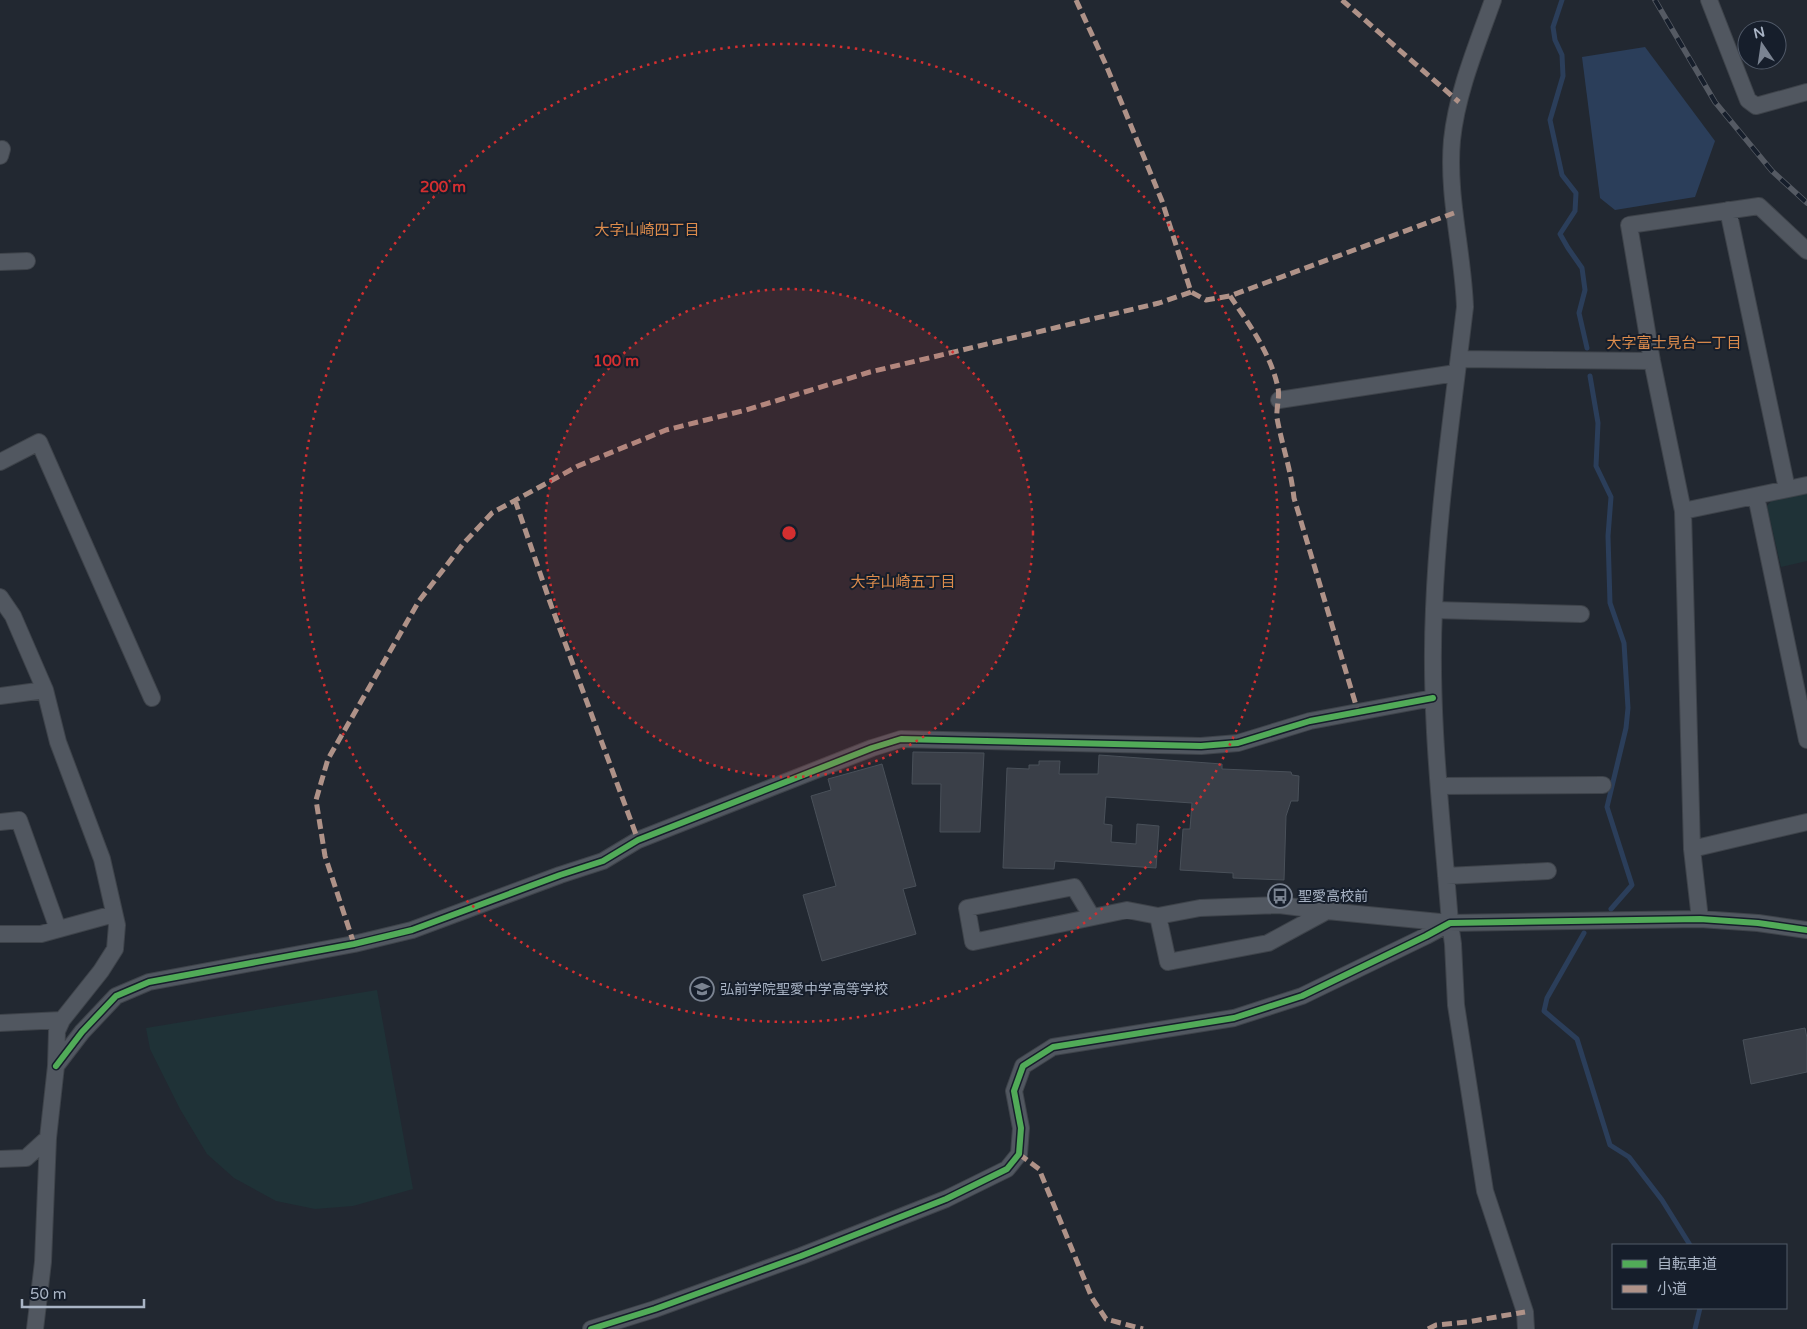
<svg xmlns="http://www.w3.org/2000/svg" width="1807" height="1329" font-family="'Varela Round','Noto Sans JP',sans-serif">
<style>
.green{fill:#1f3237}
.water{fill:#2b3e5a}
.lines{fill:none;stroke-linecap:round;stroke-linejoin:round}
.stream{stroke:#2b3e5a;stroke-width:5}
.building{fill:#3a3f48;stroke:#495059}
.minor-casing{stroke:#3e434a;stroke-width:18}
.minor{stroke:#515760;stroke-width:16}
.rail-casing{stroke:#555a63;stroke-width:5.5}
.rail{stroke:#161e2b;stroke-width:4;stroke-dasharray:11;stroke-linecap:butt}
.quiet{stroke:#af9288;stroke-width:5;stroke-dasharray:10 5;stroke-linecap:butt}
.cycleway-casing{stroke:#161e2b;stroke-width:9}
.cycleway{stroke:#51ab58;stroke-width:6}
.ring{fill:none;stroke:#d42f30;stroke-width:2.5;stroke-dasharray:2.5 5}
.labels{text-anchor:middle;dominant-baseline:central;stroke-width:4;stroke-linejoin:round;paint-order:stroke}
.poi-label{font-size:14px;fill:#a9b4c5;stroke:#161e2b;text-anchor:start}
.neighbourhood-label{font-size:15px;fill:#dd8c4c;stroke:#161e2b}
.centre{fill:#d42f30;stroke:#161e2b;stroke-width:2.5}
.ring-label{font-size:15px;text-anchor:middle;font-weight:bold;fill:#d42f30;stroke:#161e2b;stroke-width:4;stroke-linejoin:round;paint-order:stroke}
</style>
<rect width="100%" height="100%" fill="#222831"/>
<path class="green" d="M1807,492V561L1781,567L1767,506L1772,500Z
M377,990L413,1189L353,1206L315,1209L276,1201L234,1178L207,1154L180,1109L150,1049L146,1028Z"/>
<path class="water" d="M1645,47L1715,141L1695,197L1615,210L1600,198L1582,57Z"/>
<g class="lines">
<path class="stream" d="M1562,0L1553,27L1555,40L1562,55L1563,76L1550,120L1562,175L1576,193L1575,211L1560,234L1568,248L1582,268L1585,290L1579,313L1587,348
M1590,376L1598,423L1596,466L1611,497L1608,536L1610,603L1624,643L1628,708L1626,728L1607,807L1632,885L1611,909
M1584,933L1547,998L1544,1011L1577,1039L1610,1145L1629,1157L1662,1200L1690,1245
M1695,1329L1700,1308"/>
</g>
<path class="building" d="M913,752L984,753L980,832H940L941,784H912Z
M1099,755L1222,764V769L1291,772L1292,775L1299,776L1298,801H1291L1286,816L1284,880L1233,878V873L1180,870L1183,829H1190L1192,803L1106,797L1104,824L1112,825L1111,842L1136,844L1137,824L1159,826L1156,868L1055,861L1054,869L1003,868L1007,768L1029,769V765H1039V761H1060L1059,774H1098Z
M882,764L916,886L903,889L916,934L822,961L803,895L836,886L811,796L831,790L828,779Z
M1805,1028L1807,1038V1072L1751,1084L1743,1040Z"/>
<g class="lines">
<g class="minor-casing">
<path id="minor" d="M1493,0C1477,45 1457,92 1452,140C1447,196 1463,251 1465,307C1453,408 1438,508 1434,609C1429,714 1442,819 1450,923L1453,944L1456,1005L1485,1191L1525,1312L1526,1329
M1709,0L1748,100L1756,106L1807,92
M0,156L2,149
M1728,210L1787,489
M0,262L27,261
M1459,359L1652,361
M1279,400L1456,373
M0,462L39,442L152,698
M1756,496L1807,740
M1683,511L1807,485
M0,597L13,616L45,690L58,742L102,859L117,925L115,949L101,971L62,1020L57,1031L56,1066L48,1138L43,1262L35,1329
M1434,610L1581,614
M0,696L45,690
M1440,786L1603,785
M0,822L19,820L58,929
M1692,849L1807,822
M1446,876L1548,871
M1327,911L1268,943L1168,962L1158,916L1200,908L1279,905L1327,911L1450,923L1700,919L1758,923L1807,930
M1092,917L1074,887L967,908L973,942L1127,910L1158,916
M1700,919L1692,849L1683,511L1652,361L1629,225L1759,206L1807,251
M0,934H41L114,914
M0,1023L62,1020
M56,1066L82,1032L116,996L149,982L354,944L412,930L560,875L603,861L638,840L872,748L901,739L1201,746L1238,743L1310,721L1433,698
M0,1159L26,1158L48,1138
M591,1329L655,1309L801,1256L946,1199L1007,1169L1019,1154L1021,1128L1014,1091L1023,1066L1053,1047L1234,1018L1302,996L1426,936L1450,923"/>
</g>
<use href="#minor" class="minor"/>
<g class="rail-casing">
<path id="rail" d="M1655,0L1715,102L1772,171L1807,203"/>
</g>
<use href="#rail" class="rail"/>
<path class="quiet" d="M1076,0L1106,65L1162,201L1191,292L1206,300L1230,296L1454,213
M1342,0L1459,102
M1230,296C1249,324 1271,354 1278,388C1280,398 1276,408 1277,418C1282,445 1291,470 1294,498L1358,712
M515,500L551,605L638,840
M354,944L325,856L316,800L328,759L419,601L463,544L492,513L578,466L666,430L746,410L870,372L1159,303L1191,292
M1019,1154L1039,1169L1092,1298L1106,1319L1143,1329
M1428,1329L1436,1325L1467,1322L1525,1312"/>
<g class="cycleway-casing">
<path id="cycleway" d="M56,1066L82,1032L116,996L149,982L354,944L412,930L560,875L603,861L638,840L872,748L901,739L1201,746L1238,743L1310,721L1433,698
M591,1329L655,1309L801,1256L946,1199L1007,1169L1019,1154L1021,1128L1014,1091L1023,1066L1053,1047L1234,1018L1302,996L1426,936L1450,923L1700,919L1758,923L1807,930"/>
</g>
<use href="#cycleway" class="cycleway"/>
</g>
<circle cx="789" cy="533" r="244" fill="#d42f30" fill-opacity=".12"/>
<g class="ring">
<circle cx="789" cy="533" r="244"/>
<circle cx="789" cy="533" r="489"/>
</g>
<defs>
<g id="bus-ring" transform="scale(1.25)"><circle r="9.5" fill="#161e2b" stroke="#7a8391" stroke-width="1.5"/><path d="M-5-6H5V4H4V6H2V4H-2V6H-4V4H-5ZM-3.5-4V0h7V-4ZM-3.5 1.2v1.5H-2V1.2ZM2 1.2v1.5H3.5V1.2Z" fill="#7a8391"/></g>
<g id="school-ring" transform="scale(1.25)"><circle r="9.5" fill="#161e2b" stroke="#7a8391" stroke-width="1.5"/><path d="M0-5L7-2L0 1L-7-2ZM-4 1L0 2.5L4 1V4Q0 6-4 4Z" fill="#7a8391"/></g>
</defs>
<g fill-rule="evenodd">
<use href="#bus-ring" x="1280" y="896"/>
<use href="#school-ring" x="702" y="989"/>
</g>
<g class="labels">
<g class="poi-label">
<text x="1298" y="896">聖愛高校前</text>
<text x="720" y="989">弘前学院聖愛中学高等学校</text>
</g>
<g class="neighbourhood-label">
<text x="647" y="230">大字山崎四丁目</text>
<text x="1674" y="343">大字富士見台一丁目</text>
<text x="903" y="582">大字山崎五丁目</text>
</g>
</g>
<circle cx="789" cy="533" r="8" class="centre"/>
<g class="ring-label">
<text x="443" y="192">200 m</text>
<text x="616" y="366">100 m</text>
</g>
<rect x="1612" y="1244" width="175" height="65" fill="#161e2b" stroke="#515a69"/>
<rect x="1622" y="1260" width="25" height="8" fill="#51ab58" stroke="#515a69"/>
<text x="1657" y="1269" font-size="15" fill="#a9b4c5">自転車道</text>
<rect x="1622" y="1285" width="25" height="8" fill="#af9288" stroke="#515a69"/>
<text x="1657" y="1294" font-size="15" fill="#a9b4c5">小道</text>
<g transform="translate(1762 45) rotate(347)"><circle r="24" fill="#161e2b" stroke="#515a69"/>
<path d="M0-4L9 19L0 12L-9 19Z" fill="#7a8391"/>
<text y="-8" font-size="14" font-weight="bold" text-anchor="middle" fill="#a9b4c5">N</text>
</g>
<path d="M22 1299v8h122v-8" fill="none" stroke="#a9b4c5" stroke-width="2.5"/>
<text x="30" y="1299" font-size="15" fill="#a9b4c5" stroke="#161e2b" stroke-width="4" paint-order="stroke">50 m</text>
</svg>
